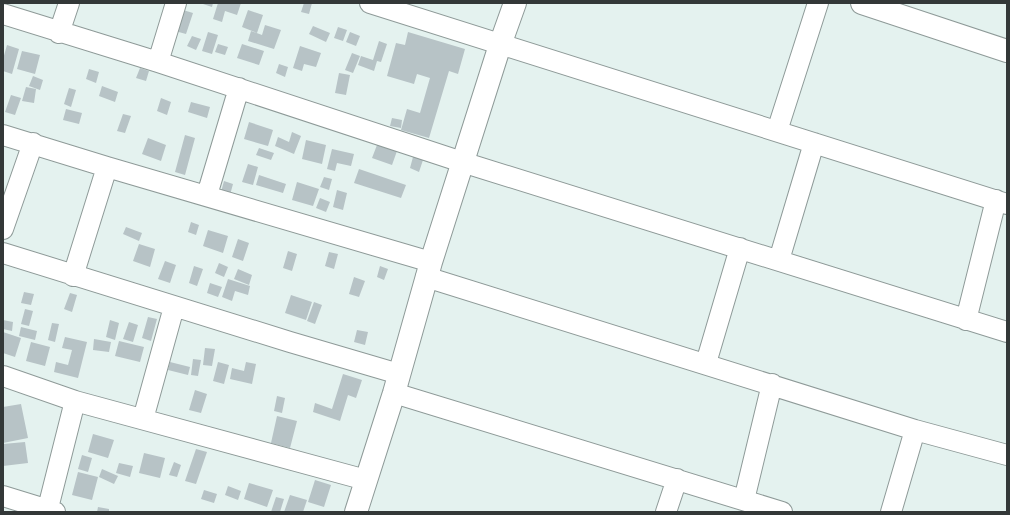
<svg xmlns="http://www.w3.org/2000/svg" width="1010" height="515" font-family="Bitter,serif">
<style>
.building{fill:#b7c3c6}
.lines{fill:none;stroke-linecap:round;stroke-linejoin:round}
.minor-casing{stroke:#8e9a98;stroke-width:22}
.tertiary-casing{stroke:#8e9a98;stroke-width:24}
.minor{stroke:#fff;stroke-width:20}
.tertiary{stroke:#fff;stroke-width:22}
</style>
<rect width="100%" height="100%" fill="#e4f2ef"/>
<path class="building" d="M200,3H213L212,7Z
M218,3H241L237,15L225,11L222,22L213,19Z
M304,3H312L309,14L301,12Z
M183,10L193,13L186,34L175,31Z
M248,10L263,15L257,33L242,27Z
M265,25L281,30L274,49L248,41L251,31L262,35Z
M313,26L330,33L326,42L309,34Z
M338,27L347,30L343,41L334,38Z
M208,32L218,35L212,54L202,51Z
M350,32L360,36L356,46L346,42Z
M408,32L465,49L458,74L449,71L429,138L401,130L407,109L420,113L430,78L417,74L414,84L387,76L396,43L405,45Z
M192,36L201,39L196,50L187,46Z
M379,41L387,44L381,62L377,61L374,71L358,65L361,56L373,60Z
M218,44L228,47L225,55L215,52Z
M242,44L264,51L259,65L237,58Z
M7,45L19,49L12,74L3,71V59Z
M300,46L321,53L316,67L304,64L302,71L293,68Z
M22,51L40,55L35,74L17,69Z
M352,53L360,56L353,73L345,70Z
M279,64L288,67L285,77L276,73Z
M140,68L149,71L146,81L136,78Z
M89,69L99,72L96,83L86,79Z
M339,73L350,75L346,95L335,93Z
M33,76L43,80L40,90L29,86Z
M102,86L118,92L115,102L99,96Z
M26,87L36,89L34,103L22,101Z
M69,88L76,90L71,107L64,104Z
M11,95L21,98L15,115L5,112Z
M161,98L171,102L167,115L157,111Z
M191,102L210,107L207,118L188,112Z
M66,109L82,113L79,124L63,120Z
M123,114L131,116L125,133L117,131Z
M392,118L402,120L401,128L390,126Z
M249,122L273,130L268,146L244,139Z
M292,132L301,136L294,154L275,146L278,137L289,142Z
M185,135L195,138L185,175L175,172Z
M148,138L166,145L161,161L142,154Z
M306,140L326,145L322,164L302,159Z
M377,145L397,151L392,165L372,158Z
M259,148L274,153L271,160L256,155Z
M332,149L354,154L351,166L337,163L335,171L327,169Z
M413,157L423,160L419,172L410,168Z
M248,164L258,167L253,185L242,182Z
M359,169L406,185L401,198L354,183Z
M259,175L286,184L283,193L256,185Z
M324,177L332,179L329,190L320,187Z
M224,181L233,184L230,195L221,192Z
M297,182L319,189L313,206L292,200Z
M337,190L347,193L343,210L333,207Z
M320,198L330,202L326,212L316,208Z
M191,222L199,225L196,235L188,232Z
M126,227L142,233L139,241L123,234Z
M208,230L228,236L223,253L203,246Z
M238,239L249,243L243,261L232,257Z
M139,244L155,249L150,267L133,261Z
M288,251L297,254L292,271L283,268Z
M329,252L338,254L334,269L325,266Z
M165,261L176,265L170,283L158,279Z
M219,263L228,267L224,277L215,273Z
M194,266L203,269L197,286L189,283Z
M380,266L388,269L384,280L377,277Z
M238,269L252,275L249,285L234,279Z
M354,277L365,281L359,297L349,294Z
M228,279L250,286L248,295L235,291L232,301L222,297Z
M210,283L222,287L218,297L207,293Z
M24,292L34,294L31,305L21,303Z
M70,293L77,295L72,312L64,309Z
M291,295L312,302L306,320L285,313Z
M314,302L322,305L315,324L307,321Z
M25,309L33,311L29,326L21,324Z
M148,317L157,319L151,341L142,338Z
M3,320L13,322L12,331L3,329Z
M110,320L119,323L115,340L106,337Z
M129,322L138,325L133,342L123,339Z
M52,323L59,324L55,342L48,340Z
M21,327L37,331L35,340L19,336Z
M357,330L368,332L365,345L354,342Z
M3,332L21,338L15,357L3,353Z
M65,337L87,342L78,378L54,372L56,362L68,365L72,350L62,348Z
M94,339L111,342L109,352L93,350Z
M119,341L144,347L140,362L115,356Z
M31,342L50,347L45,366L26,361Z
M205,348L215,349L212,366L203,365Z
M193,359L201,360L198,376L191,375Z
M170,362L190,367L188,375L168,370Z
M218,362L229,365L224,384L213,381Z
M246,362L256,364L252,384L230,379L232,368L244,371Z
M343,374L362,380L356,398L348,395L340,421L313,412L315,403L332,409Z
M195,390L207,394L201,413L189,410Z
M277,396L285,398L282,413L274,411Z
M21,404L28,438L3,443V407Z
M277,416L297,421L290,448L271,443Z
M93,434L114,440L108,458L88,452Z
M25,442L28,463L3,466V444Z
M196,449L207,452L196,484L185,481Z
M144,453L165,458L160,478L139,473Z
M82,455L92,458L88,472L78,469Z
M174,462L181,465L177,477L169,475Z
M119,463L133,466L130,477L116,473Z
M102,469L118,476L114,484L99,477Z
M78,472L98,477L92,500L72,495Z
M315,480L331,485L324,507L308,502Z
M249,483L273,490L267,507L244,499Z
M228,486L241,491L238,500L225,495Z
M204,490L217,494L214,503L201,499Z
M290,495L307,500L303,512H284Z
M276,497L284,499L280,512H271Z
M98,507L109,509V512H97Z"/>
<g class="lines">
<g class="minor-casing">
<path id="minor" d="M370,3L1007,204
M3,14L158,62L462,162L1007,332
M59,33L69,3
M158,62L176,3
M777,131L818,3
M3,135L107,167L431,262
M207,195L239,88
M3,229L33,143
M3,253L290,342L399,374
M779,260L814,143
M73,276L107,167
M426,277L915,430L1007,455
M966,320L996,200
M706,363L740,248
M3,376L75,401L366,480
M394,393L782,512
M143,419L174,307
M3,496L55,512
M744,500L772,384
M47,512L75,401
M666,512L677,479
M891,512L915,430"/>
</g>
<g class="tertiary-casing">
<path id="tertiary" d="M862,3L1007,51
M356,512L394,393L431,262L500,45L515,3"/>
</g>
<use href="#minor" class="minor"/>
<use href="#tertiary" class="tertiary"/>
</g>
<rect width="1010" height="515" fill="none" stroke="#333838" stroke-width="8"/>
</svg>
